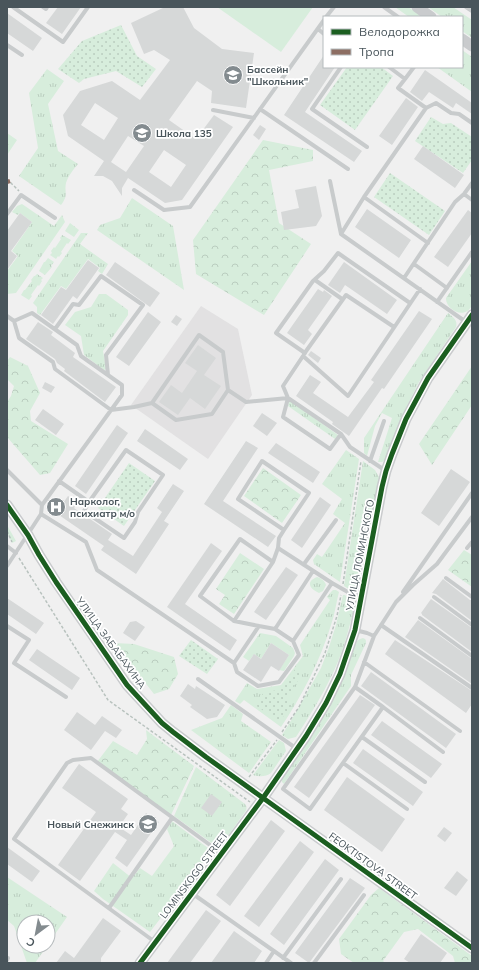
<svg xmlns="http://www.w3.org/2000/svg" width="479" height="970" font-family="Mulish,sans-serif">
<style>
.education{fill:#e2e1e2}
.grass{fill:url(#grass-tufts)}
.forest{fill:url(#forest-crowns)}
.park{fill:url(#park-dots)}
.pitch{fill:#d7eddc}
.building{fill:#d6d8d8;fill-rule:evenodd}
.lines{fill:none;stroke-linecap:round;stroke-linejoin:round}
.path{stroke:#b8c2be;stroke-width:1.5;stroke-dasharray:3 2;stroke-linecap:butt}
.lane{stroke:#c8cbcc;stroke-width:4}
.secondary{stroke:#c9cbcd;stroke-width:11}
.quiet{stroke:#8d6e63;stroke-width:4;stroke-dasharray:8 4;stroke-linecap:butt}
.cycleway-casing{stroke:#fff;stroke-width:8}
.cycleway{stroke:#1b5e20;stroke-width:5}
.labels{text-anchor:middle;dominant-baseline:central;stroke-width:3.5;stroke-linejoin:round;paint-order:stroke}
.poi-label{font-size:10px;font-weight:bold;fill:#49555b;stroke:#fff;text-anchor:start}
.street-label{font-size:10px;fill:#49555b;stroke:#fff}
</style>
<defs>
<pattern id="grass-tufts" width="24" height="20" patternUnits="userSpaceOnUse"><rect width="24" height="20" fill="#d7eddc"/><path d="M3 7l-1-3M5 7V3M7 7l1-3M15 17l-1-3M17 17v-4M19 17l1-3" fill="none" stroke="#bacdbf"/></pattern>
<pattern id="forest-crowns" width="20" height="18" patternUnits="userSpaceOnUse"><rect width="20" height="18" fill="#d7eddc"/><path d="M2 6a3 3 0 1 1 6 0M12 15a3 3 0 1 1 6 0" fill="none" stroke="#bacdbf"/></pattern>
<pattern id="park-dots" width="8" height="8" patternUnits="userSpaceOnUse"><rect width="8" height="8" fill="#d7eddc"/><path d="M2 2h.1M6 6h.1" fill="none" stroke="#bacdbf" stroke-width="1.8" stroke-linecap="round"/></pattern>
</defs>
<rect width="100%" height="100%" fill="#f0f0f0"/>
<path class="education" d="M201,306L238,329L252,395L208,459L131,405Z"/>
<path class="grass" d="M395,7H408L423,17H409Z
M428,7H453L472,20V38L462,31V17H442Z
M462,50L472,57V92L437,67H462Z
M47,69L64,81L48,104L58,151L78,164C74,169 68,176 66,183C64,193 69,194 61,205L19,176L38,148L29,93Z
M7,133L17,140L7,155Z
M132,198L173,226L184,290L97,230L100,225L120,218Z
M22,204L54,226L62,215L65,222L16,293L7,294V271L18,256L12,251L32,222L20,213L18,215L12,212L17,206Z
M70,223L79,230L74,237L65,231Z
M81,233H88L80,244L108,264L102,274L98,271L100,268L88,259L66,289L61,286L40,315L37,313V307L33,303Z
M62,235L71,240L68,244L67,243L61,252L62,253L59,257L58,256L56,259L50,255L52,253L51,251L54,247L55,248L61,239L60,238Z
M48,258L54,262L51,266L52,267L45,275L39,271L44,262H45Z
M472,261C472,271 472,282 472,292C472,296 473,301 472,305C465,321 445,309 446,298Z
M37,274L43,278L41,280L42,281L39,286L38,285L31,295L32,296L29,300L21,295L24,290H25L32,281L31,280L34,276H35Z
M99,294H106L128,310V315L103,351L106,369L104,370L84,355L81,336L65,325L75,312L91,307Z
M448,313C453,317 458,320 456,327L419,382L401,418L385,460L382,462H378L392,418L382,413L375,426L367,456L364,453V438Z
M289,400L338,435L335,439L288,406Z
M346,450L359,459L340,582L314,564L313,560L317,554L322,557L345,523L333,514L342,499L322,484Z
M363,461L375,470L380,479L372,515L364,529L361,546L364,557L358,590L352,591L344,586Z
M7,525L16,541L12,543L7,532Z
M317,577C321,578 325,581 326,585L323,591L319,593C310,589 305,582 317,577Z
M333,590H336L339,592C336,603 335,614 331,625C320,661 302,696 281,727L244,700L240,704L235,701L247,683L257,689L281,685L303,656L300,645L330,600L327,597L331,592Z
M343,595H345C350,600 352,605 353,612C348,633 342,654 333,673C322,696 309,717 296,737L288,739L282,735L295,714L321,668L329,647L336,625Z
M260,633L276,636L293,648L295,653L294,656L284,671L279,670L289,655L271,643L261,659L254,654L249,661L243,657Z
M363,638C366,639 366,640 366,643L351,675V686L284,784L282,782V780L345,672L357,641L360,639Z
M231,705L243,714L241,721L271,742L249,773L191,730L222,718Z
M279,740L284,743L286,751L271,773C266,777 259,777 253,775Z
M196,767L245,804C247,807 247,809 245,812L222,844L216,845L213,844L174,816Z
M172,821L212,851L150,932L103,899L94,891L113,863L132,878L140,868L152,876L174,846L167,829Z
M7,877L67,917L48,944V922H24V946H47L35,963H27L14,926L7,920Z"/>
<path class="forest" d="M263,140L313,150V161L269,170L279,223L311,244L264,315L196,274L193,240Z
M10,357L28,366L40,393L30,411L31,421L68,444L50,473L40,475L7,437V402L11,396L14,386L7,379V361Z
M472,366V405L432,465L419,444Z
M263,468L301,495L282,523L244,496Z
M464,550L472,555V587L448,570Z
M240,553L264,569L234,614L219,604L225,595L216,589Z
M114,643L134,644L174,657L178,674L169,689L154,694Z
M146,730L194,766L171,815L97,762L113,741L137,755L147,739Z
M379,888L472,956V963H455L453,956L418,929L404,932L383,961L385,963H354L341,954L339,939L371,895Z"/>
<path class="park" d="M121,25L137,56L156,69L142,87L116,71L84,79L79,83L58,69L82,41Z
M347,67H381L393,76L355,130L320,105Z
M431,117L443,124L451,123L472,137V160L463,173L415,141Z
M390,173L445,211L429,235L374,197Z
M129,463L155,481L124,526L98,508Z
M191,640L218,659L207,674L179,656Z
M296,668L303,673L287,697L293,703L280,722L255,705L264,692L279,690Z"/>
<path class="pitch" d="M217,7H313L281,52Z"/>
<path class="building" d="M58,7H81L62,34L46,23Z
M165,7H183L194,28L222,49L254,53L246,108L211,103L212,91L197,81L169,120L196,139L214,115L233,127L182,200L165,203L128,178L122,188V196L112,181L103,176H94L104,161L68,136L63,115L80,91L112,81L140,100L170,60L154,50L144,54L131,23ZM95,103L118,118L104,140L81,125ZM128,136L144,146L126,172L111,162ZM164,150L186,165L171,187L149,172Z
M7,13L42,38L33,51L7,33Z
M324,55V67H335L305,112L362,151L354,162L284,115Z
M425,70L472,103V114L456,103L453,108L429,92L422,101L410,92Z
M406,98L418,107L392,145L379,136Z
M260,125L266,129L259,140L253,135Z
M423,146L464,175L455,188L414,159Z
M316,186L322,216L316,226L284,230L281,212L299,208L295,190Z
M367,209L411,240L399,258L355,227Z
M468,210L472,213V233L448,267L434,257Z
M20,213L32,222L11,251L17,256L7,270V231Z
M88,260L99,268L77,299L73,296L53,324L41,315L61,287L66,290Z
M115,262L160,293L150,307L106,275Z
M344,262L397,300L387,314L345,285L340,293L328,285Z
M318,289L323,292L324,290L332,296L308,330L312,334L304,345L287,333Z
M419,311L432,319L384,389L382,388L349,436L332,424L333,422L296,396L310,375L321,382L313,393L348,417L374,382L371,380Z
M148,312L161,322L129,366L116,357Z
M176,315L182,319L177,326L171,322Z
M38,322L53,332L51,335L75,353L73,357L116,387L105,402L64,371L65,369L57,363L55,359L26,339Z
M198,345L216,358L204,375L221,386L205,409L190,398L178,415L159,402L171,385L182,393L197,371L185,363Z
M311,351L321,358L318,363L308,355Z
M45,382L55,387L51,393L42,388Z
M43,409L64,424L56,435L35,420Z
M262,413L277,423L267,436L253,426Z
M117,425L128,433L86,494L75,486Z
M145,429L188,459L180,470L137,441Z
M246,441L258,448L223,501L276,536L268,547L204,504Z
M276,443L320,472L313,483L268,453Z
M451,469L470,482L439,526L421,513Z
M173,484L184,491L164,521L169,524L136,574L101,550L104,546L56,513L68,496L78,503L74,508L112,534L108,540L133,556L162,512L157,508Z
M320,497L331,505L302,548L291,540Z
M211,543L222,551L185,604L237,640L230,651L167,607Z
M286,567L298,575L266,620L254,612Z
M443,579L470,600H472V621L436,594L432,593Z
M7,598L44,623L36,634L7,614Z
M431,599L472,628V652L422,615V614L421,613Z
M418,620L472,659V684L405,637Z
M136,621L145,627L135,641L123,633L130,622Z
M395,640L472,691V704L466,713L385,654Z
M271,643L289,655L279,671L271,666L261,682L243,670L254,654L261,659Z
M37,649L80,678L72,690L29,660Z
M371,672L456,734L446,748L361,686Z
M188,684L195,689L196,686L225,705L217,717L207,719L190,707L192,705L180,696Z
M360,695L375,705L309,798L294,787Z
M77,712L95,725L102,716L122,730L116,738L105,731L91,750L64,730Z
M382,721L442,764L431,778L371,735Z
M363,749L423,792L413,806L353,763Z
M79,764L128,799L121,809L128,814L119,827L131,835L146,813L159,822L127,867L115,858L127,840L115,832L80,881L58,865L96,812L62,788Z
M347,777L405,819L382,852L324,810Z
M211,794L222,802L212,816L201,808Z
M271,820L285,831L230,906L216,895Z
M444,827L452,833L445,842L437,836Z
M300,841L314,852L259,927L244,916Z
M7,847L40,871L32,882L7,864Z
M325,859L339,870L284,945L270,934Z
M457,871L468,880L456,896L444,888Z
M350,878L365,888L309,963L295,953Z
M206,910L221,921L190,963H167Z
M103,918L121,931L101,958V963H56L65,951L74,958Z
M234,931L262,951L254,963H211Z
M421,934L447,953L440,963H410L404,959Z"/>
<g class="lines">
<path class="path" d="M7,179L19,191
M7,531L12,542
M19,558L108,700L250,802
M343,584L361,461
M282,732L299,707L325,653L337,616L341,595
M249,777L277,740"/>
<path class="lane" d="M13,7L63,42L88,7
M43,7L46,9L47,7
M384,7L398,17
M466,7L472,11
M326,17L334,7
M318,29L324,34
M7,45L22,55
M341,67L312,109L367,147
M389,67L405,79L414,67
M405,79L398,88L426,108
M260,109L348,169
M213,110L254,118
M330,181L341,234L466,322
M134,190L164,210L190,207L324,20
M464,194L472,200
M364,197L428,243
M7,214L21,195L55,218
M341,234L364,197L426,108L436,103L451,113L459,114L472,123
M414,264L447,288
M404,278L455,202L464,194L472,183
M315,280L342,299
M437,302L472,252
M7,316L14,321L19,338L53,362L55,369L111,410L134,407L152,403L199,335L223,352L228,390L212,414L176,420L152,403
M55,329L73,304L79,305L101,276L143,305L106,355L108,375
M305,353L276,333L313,281L324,271L338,253L410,303
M304,354L346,295L394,327
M228,390L246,402L288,398L283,417L330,449L341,434
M370,461L384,421
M7,470L42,505
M386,471L350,447L341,434L288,398L283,386L303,356L348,396L420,289
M59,481L89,502L84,511L124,538L135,522L138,512L163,475L126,450L89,502
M41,514L86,542L97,570L234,663
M284,530L309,493L262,461L238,499L284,530L279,538L278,548L332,583L360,599
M7,546L16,553
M467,548L472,542
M304,564L336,520
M7,566L41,514L42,505L122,395V385L81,356L77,345L32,313L14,321
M313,571L275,629L259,626L234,663L237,672L258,686L279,682L299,655L293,641L332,583
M446,578L472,597
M403,592L472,493
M434,597L472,625
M420,618L472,656
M234,621L200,596L240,539L273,562
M381,625L472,688
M7,626L29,640L14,663L66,697
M259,626L234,621L273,562L278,548
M275,629L293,641
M355,630L367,633L374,636
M364,662L460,731
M198,679L297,749
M355,687L383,707L310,809L283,789L355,687L374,636L396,602L413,585L437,564L472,517
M383,707L443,752
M362,737L425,782
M343,763L407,809
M193,894L291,963
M109,908L172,818
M155,942L14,839L67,763L73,760L91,758L221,853
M7,958H8L7,960
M283,958L341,879
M266,963L274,951
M314,963L364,895"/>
<path class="secondary" d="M417,7L431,17
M462,39L472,46
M7,505L28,535L39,555L56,582L127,685L162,723L173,732L206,757L472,948
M140,963L263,798L306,736L326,703L340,674L355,630L382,487L386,471L392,454L406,419L428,378L472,315"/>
<path class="quiet" d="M7,182L10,181"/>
<g class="cycleway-casing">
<path id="cycleway" d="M7,505L28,535L39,555L56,582L127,685L162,723L173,732L206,757L472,948
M140,963L263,798L306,736L326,703L340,674L355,630L382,487L386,471L392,454L406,419L428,378L472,315"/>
</g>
<use href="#cycleway" class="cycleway"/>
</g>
<defs>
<g id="school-disc" transform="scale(1)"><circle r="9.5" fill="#838b8f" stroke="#fff"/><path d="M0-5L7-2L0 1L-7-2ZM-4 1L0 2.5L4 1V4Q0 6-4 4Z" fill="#fff"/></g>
<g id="hospital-disc" transform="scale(1)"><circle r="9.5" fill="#838b8f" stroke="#fff"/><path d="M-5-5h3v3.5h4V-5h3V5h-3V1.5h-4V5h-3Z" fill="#fff"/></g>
<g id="university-disc" transform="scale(1)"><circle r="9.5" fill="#838b8f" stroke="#fff"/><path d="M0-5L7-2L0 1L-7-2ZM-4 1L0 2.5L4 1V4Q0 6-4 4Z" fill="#fff"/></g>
</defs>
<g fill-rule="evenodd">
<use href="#school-disc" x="233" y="75"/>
<use href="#school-disc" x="142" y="133"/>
<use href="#hospital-disc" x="56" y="507"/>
<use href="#university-disc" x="148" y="824"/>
</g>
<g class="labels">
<g class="poi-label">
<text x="247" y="69">Бассейн<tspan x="247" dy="12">"Школьник"</tspan></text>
<text x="156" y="133">Школа 135</text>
<text x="70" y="501">Нарколог,<tspan x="70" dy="12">психиатр м/о</tspan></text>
<text x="134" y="824" text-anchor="end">Новый Снежинск</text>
</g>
<g class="street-label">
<text transform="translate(360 555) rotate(-79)">УЛИЦА ЛОМИНСКОГО</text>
<text transform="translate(111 643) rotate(54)">УЛИЦА ЗАБАБАХИНА</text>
<text transform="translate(373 866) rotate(36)">FEOKTISTOVA STREET</text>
<text transform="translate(194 875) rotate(-53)">LOMINSKOGO STREET</text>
</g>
</g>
<rect width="479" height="970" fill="none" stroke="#49555b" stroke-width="16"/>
<rect x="323" y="16" width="140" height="52" fill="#ffffff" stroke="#b6bbbd"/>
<rect x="331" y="29" width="20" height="6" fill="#1b5e20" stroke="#b6bbbd"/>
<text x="359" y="36" font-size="12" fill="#49555b">Велодорожка</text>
<rect x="331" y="49" width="20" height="6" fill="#8d6e63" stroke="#b6bbbd"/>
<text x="359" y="56" font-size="12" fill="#49555b">Тропа</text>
<g transform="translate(36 934) rotate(212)"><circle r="19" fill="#ffffff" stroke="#b6bbbd"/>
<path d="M0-3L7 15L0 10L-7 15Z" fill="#838b8f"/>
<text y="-6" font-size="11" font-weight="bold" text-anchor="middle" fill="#49555b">С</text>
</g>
</svg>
